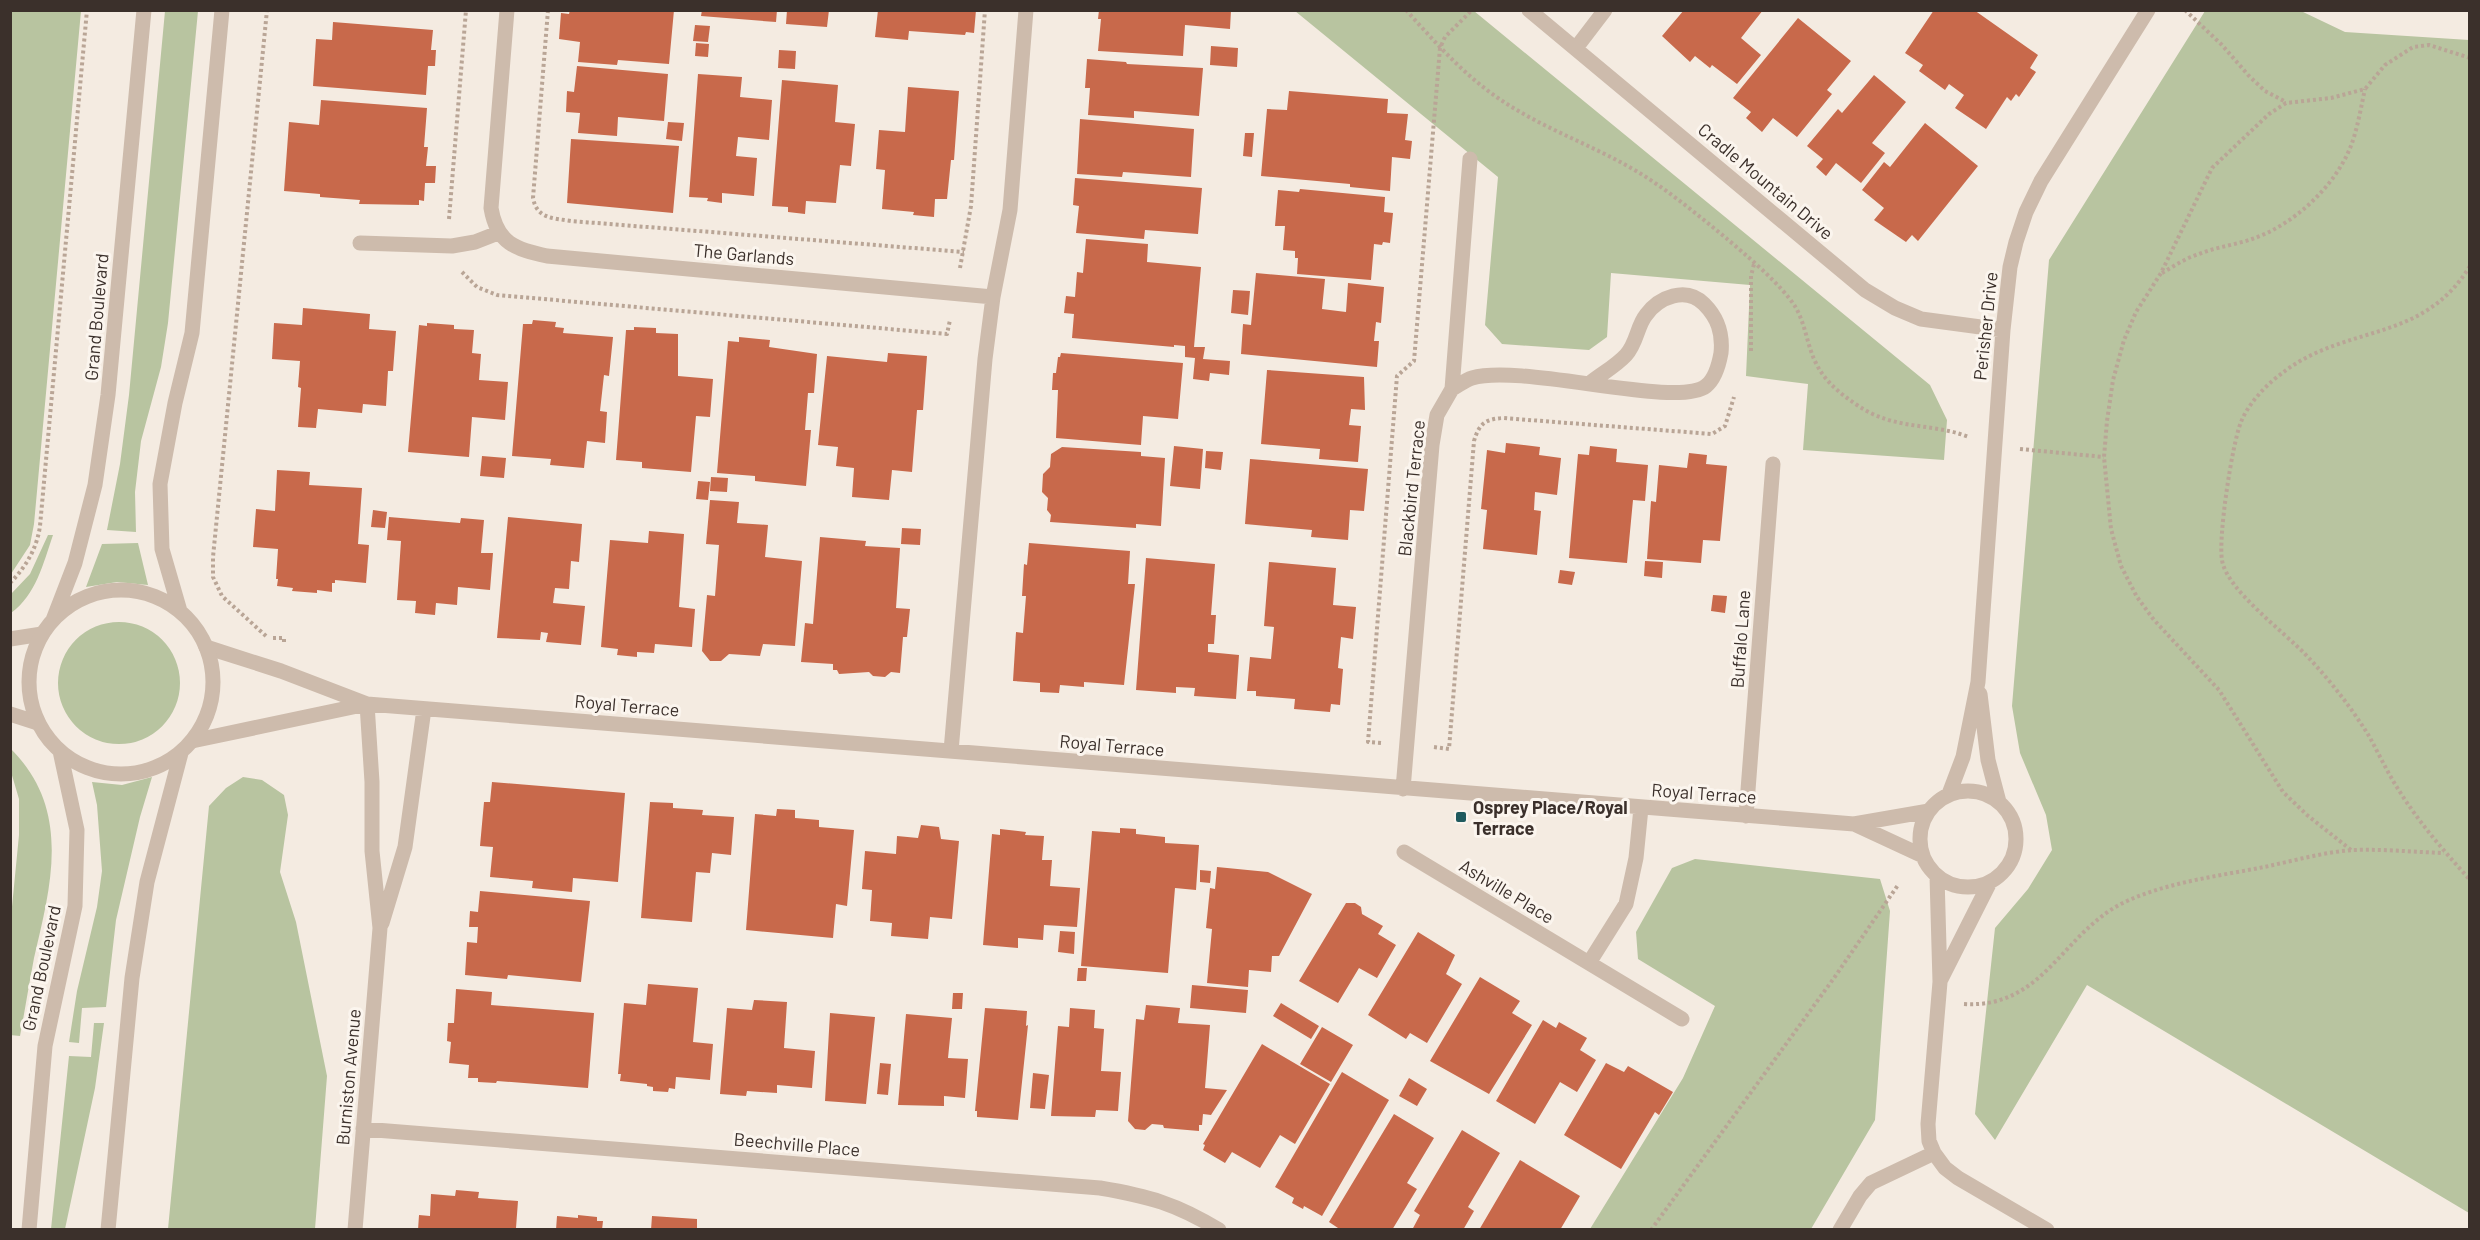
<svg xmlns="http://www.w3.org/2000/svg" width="2480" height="1240" font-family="Barlow,sans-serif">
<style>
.green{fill:#b8c4a0}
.building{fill:#c8694b}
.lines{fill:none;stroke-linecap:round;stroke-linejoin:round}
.path{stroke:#b9a596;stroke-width:4;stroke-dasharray:3 3;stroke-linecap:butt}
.service{stroke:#cdbbac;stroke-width:15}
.minor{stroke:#cdbbac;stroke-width:15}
.tertiary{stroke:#cdbbac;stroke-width:15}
.poi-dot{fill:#1f5a5e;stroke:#fbf5ee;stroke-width:2}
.labels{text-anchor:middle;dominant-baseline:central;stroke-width:6;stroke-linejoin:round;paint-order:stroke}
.street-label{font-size:18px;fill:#3b302b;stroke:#fbf5ee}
.poi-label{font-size:18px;font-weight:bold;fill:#3b302b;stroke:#fbf5ee;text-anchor:start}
</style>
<rect width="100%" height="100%" fill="#f4ebe1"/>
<path class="green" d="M11,10L81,11L34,524L30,545L11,574Z
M165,11H198L168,323L161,367L141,441L135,492L136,532L107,530L120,464L129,395Z
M1295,11H1474L1930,385L1947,420L1944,460L1803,450L1808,384L1746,376L1750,285L1611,273L1607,337L1589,350L1502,344L1485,325L1498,177Z
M2205,11H2301L2345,32L2469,40V1213L2087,985L1995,1140L1975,1114L1995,928L2028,889L2052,850L2046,815L2020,753L2012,706L2049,260Z
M48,535H53C43,564 36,595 11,613V594L30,574Z
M138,543L148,585L117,582L86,587L102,544Z
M58 683a61 61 0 1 1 122 0a61 61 0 1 1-122 0Z
M11,749C72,810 51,885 34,958C29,984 25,1010 20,1036L10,1035V927L19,835V799L11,772Z
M152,777L140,817L116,920L106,1007L82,1008L79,1043L69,1042L77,991L97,907L102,871L97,805L92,782L122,785Z
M243,777L262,780L284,795L288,815L280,872L296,922L327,1076L315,1229H168L209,806L226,788Z
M1695,859L1880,879L1890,911L1875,1120L1811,1229H1590L1683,1078L1715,1006L1638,959L1636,932L1672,868Z
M94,1023H104L95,1088L65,1229H51L69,1056L91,1057Z"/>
<path class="building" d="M570,10H674L669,64L618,60L617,65L578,62L580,42L559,39L561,13L569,14Z
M702,10H777L776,22L701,16Z
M787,10H829L827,27L786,24Z
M878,10H976L974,33L966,32L965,35L909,31L908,40L875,37Z
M1099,10H1231L1230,29L1185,25L1183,56L1098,51L1101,19H1098Z
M1684,10H1763L1741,38L1761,55L1737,84L1712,65L1710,68L1695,56L1690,62L1662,36Z
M1934,10H1974L2038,55L2030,68L2036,72L2019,97L2016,94L2011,101L2007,97L1986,129L1955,108L1964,95L1949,84L1945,90L1919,71L1923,65L1905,53Z
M1798,18L1851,61L1827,90L1832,94L1797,137L1773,118L1762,132L1746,118L1751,112L1733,98Z
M333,22L433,30L431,50H436L435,66H428L426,95L313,86L316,39L332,40Z
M695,25L710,26L708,42L693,41Z
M696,43L709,44L708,57L695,56Z
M1211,46L1238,48L1237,67L1210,65Z
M779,50L796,51L795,69L778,68Z
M1087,59L1126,62L1127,64L1203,68L1199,116L1134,111V118L1088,115L1090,88H1085Z
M577,66L668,74L664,121L618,117L617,136L578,133L580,113L566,112L567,91L574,92Z
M698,74L742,77L740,97L772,100L769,140L738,137L736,156L757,158L754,196L722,193V203L707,201L708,198L689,197Z
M1874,75L1906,102L1872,143L1885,153L1861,183L1836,163L1826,176L1816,167L1823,159L1807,146L1838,109L1842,113Z
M782,80L838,85L835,122L855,124L851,166L840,165L836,203L806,201L805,214L788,212V207L772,206Z
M908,87L959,91L954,160H951L947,199H935L934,217L913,215L914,212L882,209L885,170L876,169L879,130L905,132Z
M1289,91L1388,99L1387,113L1408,114L1405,140L1412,141L1410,159L1392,157L1390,191L1350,187V184L1261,176L1267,109L1287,110Z
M321,100L427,108L424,147H428L426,166H436L435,183H425L424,201L419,200V205L359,204L360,200L320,197V194L284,191L289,122L319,125Z
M1080,119L1194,129L1191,177L1123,172L1122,177L1077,174Z
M668,122L684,123L682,141L666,139Z
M1925,123L1978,166L1918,241L1912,235L1906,242L1874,220L1884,208L1862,190L1884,162L1890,167Z
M1245,133H1254L1252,157L1243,156Z
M571,139L679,146L673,213L567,203Z
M1075,178L1202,188L1198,234L1145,230L1144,239L1076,233L1079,206L1073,205Z
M1300,189L1385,197L1384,212L1393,213L1390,243L1383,242L1382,245L1374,244L1371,280L1297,274L1298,258H1295V251L1283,250L1285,226H1275L1278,190L1299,192Z
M1086,239L1148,244L1147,262L1201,267L1194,347H1205L1203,359L1230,361L1229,375L1210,373L1209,381L1193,379L1195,358L1185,357V346L1174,345V347L1072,338L1074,314L1064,313L1066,296L1075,297L1077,272L1083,273Z
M1256,273L1325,279L1322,309L1346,312L1348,283L1384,287L1381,323L1376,322L1374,341H1379L1377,367L1241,354L1243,324L1251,325Z
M1233,290L1250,291L1248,315L1231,313Z
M303,308L370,314L369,329L396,331L393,371H388L386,406L363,404L362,413L318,409L316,428L298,427L301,388L298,387L300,361L272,359L274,323L302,325Z
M533,320L556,322L555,327L564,328L563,333L613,337L609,376L604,375L600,411L607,412L605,443L587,441L584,468L550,465L551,459L512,456L523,324H532Z
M427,323L454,325V329L474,330L472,353L481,354L479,380L508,382L505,420L472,417L469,457L408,452L419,325L427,326Z
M634,327L656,328V333L678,334V376L713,379L710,417L696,416L691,472L642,468V462L616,460L626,330H634Z
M739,337L770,340L769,347L817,354L814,393H808L805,430H811L806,486L755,481V476L717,473L728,341L739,342Z
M888,353L927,356L923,410H917L912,472L892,470L889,500L852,497L854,468L836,466L838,447L818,445L827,356L887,362Z
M1061,353L1183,363L1178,419L1143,416L1141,445L1056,438L1058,390H1052L1053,373H1056L1058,357H1060Z
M1267,370L1364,377L1365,410L1351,409L1349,425L1361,426L1358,462L1319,459L1320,449L1261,444Z
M1506,443L1540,447L1539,455L1561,458L1557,495L1535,492L1534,510L1541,511L1537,555L1483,549L1487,510L1481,509L1487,450L1505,453Z
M1174,446L1203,449L1200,489L1170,486Z
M1590,446L1617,449L1616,462L1648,465L1645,501L1633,500L1627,563L1569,558L1578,454L1589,455Z
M1062,447L1141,452V456L1165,458L1161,526L1136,524V528L1050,522L1051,515L1047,510L1048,498L1042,492L1043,474L1050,467L1051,454Z
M1206,451L1223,452L1221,470L1205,468Z
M1689,453L1707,455L1706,464L1727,466L1720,541L1703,540L1701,563L1647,559L1651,501L1656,502L1659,465L1687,468Z
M482,456L506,458L504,478L480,476Z
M1250,459L1368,469L1364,511L1350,510L1348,540L1311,537L1312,530L1245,524Z
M277,470L310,472L309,485L362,488L358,544L369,545L366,583L335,580V583H332V592L317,590V593L292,591L293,588L277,586L278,579H276L278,549L253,547L256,509L275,511Z
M711,477L728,478L727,492L710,491Z
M698,481L710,482L708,500L696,499Z
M710,500L739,502L737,523L768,525L765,557L802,561L795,646L763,644L760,656L729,654L721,661H710L702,651L707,595L715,596L719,545L706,544Z
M373,510L387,512L385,528L371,527Z
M389,517L460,523L461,518L484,520L481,553H493L490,590L458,587L457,605L436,603L435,615L415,613L416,601L397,600L401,541L387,540Z
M508,517L582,524L579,562L571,561L569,589L555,588L553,603L585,606L581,645L546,642L548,633L541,632L540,640L497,638Z
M902,528L921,529L920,545L901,544Z
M649,531L684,534L679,607L695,609L692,647L655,644L654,653L637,652V657L617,655L618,649L601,647L610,540L648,543Z
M820,537L866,541L865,546L900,548L896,608L910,609L907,637H903L900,673L891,672L885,677L873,676L869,672L839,674L837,670H833V664L801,662L805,623L813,624Z
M1029,543L1130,551L1128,584H1135L1124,685L1084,682V687L1060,685L1059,693L1040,692V683L1013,681L1016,632L1023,633L1026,596H1022L1024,564L1027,565Z
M1146,558L1215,564L1211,615H1216L1214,644H1208V652L1239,655L1236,699L1194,696L1195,688L1176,687V693L1136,690Z
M1645,561L1663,562L1662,578L1644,576Z
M1269,562L1336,568L1333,605L1356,607L1353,639L1341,637L1338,668L1343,669L1340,705L1331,704L1330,712L1294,709L1295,699L1256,696V691H1247L1250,657L1271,659L1274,627L1264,626Z
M1560,570L1575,572L1572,585L1558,583Z
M1713,595L1727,596L1725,613L1711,611Z
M492,782L625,793L618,882L573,878L572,892L532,888L533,881L490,877L493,847L480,846L484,802H490Z
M650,802L673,803V808L703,810L702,815L734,817L731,855L712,853L710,873L696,872L692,922L641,918Z
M777,809L795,810V818L819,820V827L854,830L847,906L836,904L833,938L746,930L755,814L776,816Z
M921,825L939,827L941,839L959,841L952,919L930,917L928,939L891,936L892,923L870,921L872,890L862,889L865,851L896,854L897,836L918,838Z
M1120,828L1136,829V834L1165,837V843L1199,845L1196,890L1175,888L1168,973L1081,966L1092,831L1120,833Z
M1000,829L1026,832L1025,835L1044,836L1042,860H1052L1050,886L1080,888L1077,927L1044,925L1043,940L1018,938V948L983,945L992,834L1000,835Z
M1217,867L1268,872L1312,894L1279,956H1272L1271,972L1249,970L1248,987L1207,983L1212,929L1206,928L1210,888L1215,889Z
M1200,870L1211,871L1210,883L1200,882Z
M480,891L590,901L581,982L508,975L507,979L465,975L467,942L477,943L478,927H469L470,911L478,912Z
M1346,903H1355L1361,907L1362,914L1383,926L1378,934L1396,945L1377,978L1359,968L1338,1003L1299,981Z
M1060,931L1075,932L1074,954L1058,952Z
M1418,932L1455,955L1446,974L1462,984L1427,1043L1410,1033L1406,1039L1368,1015Z
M1078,968H1087L1086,981H1077Z
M1480,977L1520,1001L1512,1013L1532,1025L1489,1094L1430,1061Z
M648,984L698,988L693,1042L713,1044L710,1080L676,1077L675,1089L669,1088L668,1092L653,1091V1087L647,1086V1084L620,1081L621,1074H618L624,1003L646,1005Z
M1192,985L1248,990L1246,1013L1190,1008Z
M456,989L492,992L491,1005L594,1013L588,1088L497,1081L496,1083L478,1082V1078H468L469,1065L449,1063L451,1042L447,1041L448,1023H454Z
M953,993H963L962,1009H952Z
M754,1000L787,1002L784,1048L815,1051L812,1088L777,1085V1093L747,1091L746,1096L720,1094L727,1008L752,1010Z
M1281,1003L1319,1026L1311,1039L1273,1016Z
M1146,1005L1180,1008L1178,1023L1210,1025L1205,1088L1227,1090L1211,1115L1203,1114L1202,1125H1199V1131L1164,1128L1163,1125L1152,1124L1145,1130L1135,1129L1128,1121L1136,1019L1144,1020Z
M985,1008L1027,1011L1026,1026L1028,1025L1018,1120L977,1117V1111H975Z
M1070,1008L1095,1010L1094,1028L1104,1029L1101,1071L1121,1072L1118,1111L1096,1110L1095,1117L1051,1116L1058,1026L1069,1027Z
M830,1013L875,1017L866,1104L825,1101Z
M906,1014L952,1018L948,1058L968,1059L965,1098L944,1096V1106L898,1105Z
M1543,1020L1556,1028L1559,1022L1587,1038L1580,1050L1596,1060L1577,1092L1560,1082L1535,1124L1496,1101Z
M1322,1027L1353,1045L1331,1082L1300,1064Z
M1262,1044L1330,1084L1295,1144L1280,1135L1260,1168L1232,1152L1225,1163L1203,1150L1205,1145L1203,1144Z
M880,1063L891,1064L888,1095L877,1094Z
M1606,1063L1624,1072L1628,1066L1673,1092L1659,1115L1655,1112L1621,1169L1564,1135Z
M1342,1072L1389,1100L1322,1216L1304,1206L1303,1209L1292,1203L1294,1198L1275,1187Z
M1033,1073L1049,1075L1045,1109L1030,1108Z
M1409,1078L1427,1089L1417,1106L1399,1096Z
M1394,1114L1434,1138L1407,1183L1417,1189L1392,1230H1341L1329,1222Z
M1462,1130L1500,1153L1468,1207L1474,1211L1463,1230H1412L1420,1215L1414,1211Z
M1520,1160L1580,1196L1560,1230H1479Z
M456,1190L479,1192L478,1198L518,1201L516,1228L418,1230L419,1215L430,1216L431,1194L455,1196Z
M578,1215L597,1217V1221H603L602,1230H556L557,1216L578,1218Z
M652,1216L697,1219V1230H651Z"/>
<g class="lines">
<path class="path" d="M548,10L533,198C537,219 553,218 571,221L964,252
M1406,10C1434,41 1463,74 1498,98C1541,128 1593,145 1638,172C1669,191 1698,215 1726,238C1746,255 1783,286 1796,308C1805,324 1807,343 1814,359C1823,380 1839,393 1857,405C1895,431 1930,422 1969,437
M2185,10L2222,45L2249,76L2265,91L2286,102
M449,219L466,10
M2470,266C2423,343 2348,324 2285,371C2268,383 2249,402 2241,422C2232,444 2218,538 2222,560C2226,589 2284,632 2305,654C2329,679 2351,707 2369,736C2379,754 2388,774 2400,792C2420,824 2445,852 2470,880
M960,268L971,206L985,10
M462,272L477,287L497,295L947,334L950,320
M2162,273C2174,266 2186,258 2199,254C2216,247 2235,245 2252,239C2294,225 2337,185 2352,143C2358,126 2361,107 2365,89
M1751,351V276L1754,264
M2020,449L2104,457
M10,583C26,567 37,548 40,526L87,10
M266,636L222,596L213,577V557L267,10
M273,638H284V644
M1381,743L1368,742L1397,376L1414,361L1440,48L1445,37L1472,10
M1434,747L1449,749L1474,441C1479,424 1485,419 1503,418L1712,434L1725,426L1734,397
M2351,850L2307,815L2283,792L2219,690L2154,620L2137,597L2121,566L2111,529L2104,457L2107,421L2113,380L2124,340L2136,312L2161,273L2212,168L2269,114L2286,103L2331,98L2365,89L2385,65L2413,47L2429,45L2470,58
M1964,1004C2045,1009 2063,930 2127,901C2169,882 2219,876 2264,867C2293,861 2324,852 2353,850C2384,849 2414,852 2444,853
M1651,1230L1834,978L1898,885"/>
<path class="service" d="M10,639L42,634
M10,714L38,723"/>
<path class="minor" d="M507,10L491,208C497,244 516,249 547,256L993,297
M1529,10L1865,290L1895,308L1921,319L2003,330
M1576,48L1605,10
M360,243L452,246L475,242L498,233
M1452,389C1458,386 1465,380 1472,378C1521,363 1677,409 1706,386C1715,379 1719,364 1721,353C1723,333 1718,318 1704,304C1686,286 1659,297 1646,315C1637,326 1637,343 1626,355C1616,366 1601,374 1590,383
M206,647L281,671L367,704
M1980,694L1988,760L1999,802
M192,741L367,704L1854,824L1929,811
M951,751L985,359L993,297L1010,210L1026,10
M1403,789L1432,445L1437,415L1452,389L1470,159
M1920 839a48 48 0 1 1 96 0a48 48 0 1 1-96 0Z
M1949,794L1963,757L1978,682L2003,330L2010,267L2016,242L2026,212L2041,181L2148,10
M1746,816L1773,464
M1854,824L1923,856
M1404,852L1682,1019
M1937,876L1940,982L1928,1124L1929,1141L1934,1153L1945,1168L1958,1178L2047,1230
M382,923L405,847L424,709
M1589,963L1626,904L1636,858L1641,808
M1941,979L1990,882
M363,1129L1100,1188C1148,1196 1177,1204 1219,1230
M355,1230L380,928L372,851V782L367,704
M1840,1230L1860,1196L1871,1183L1934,1153"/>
<path class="tertiary" d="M29 682a92 92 0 1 1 184 0a92 92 0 1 1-184 0Z
M180,611L162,549L160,484L175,403L192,333L222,10
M53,620L75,563L95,485L108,395L144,10
M29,1230L45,1046L75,906L77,830L60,751
M108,1230L132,978L147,882L181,753"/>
</g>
<rect class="poi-dot" x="1455" y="811" width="12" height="12" rx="3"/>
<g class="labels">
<g class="street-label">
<text transform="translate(1766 181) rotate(40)">Cradle Mountain Drive</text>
<text transform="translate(744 254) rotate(5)">The Garlands</text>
<text transform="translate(96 317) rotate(-85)">Grand Boulevard</text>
<text transform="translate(1985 326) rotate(-84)">Perisher Drive</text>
<text transform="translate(1411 488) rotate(-84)">Blackbird Terrace</text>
<text transform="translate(1740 639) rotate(-86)">Buffalo Lane</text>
<text transform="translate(627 705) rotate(5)">Royal Terrace</text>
<text transform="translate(1112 745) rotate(5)">Royal Terrace</text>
<text transform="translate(1704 793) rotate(4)">Royal Terrace</text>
<text transform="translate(1507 891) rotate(31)">Ashville Place</text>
<text transform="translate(41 968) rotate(-78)">Grand Boulevard</text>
<text transform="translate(348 1077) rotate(-85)">Burniston Avenue</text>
<text transform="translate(797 1144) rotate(5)">Beechville Place</text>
</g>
<g class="poi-label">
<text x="1473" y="807">Osprey Place/Royal<tspan x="1473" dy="21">Terrace</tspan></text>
</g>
</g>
<rect width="2480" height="1240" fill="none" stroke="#3b302b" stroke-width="24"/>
</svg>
